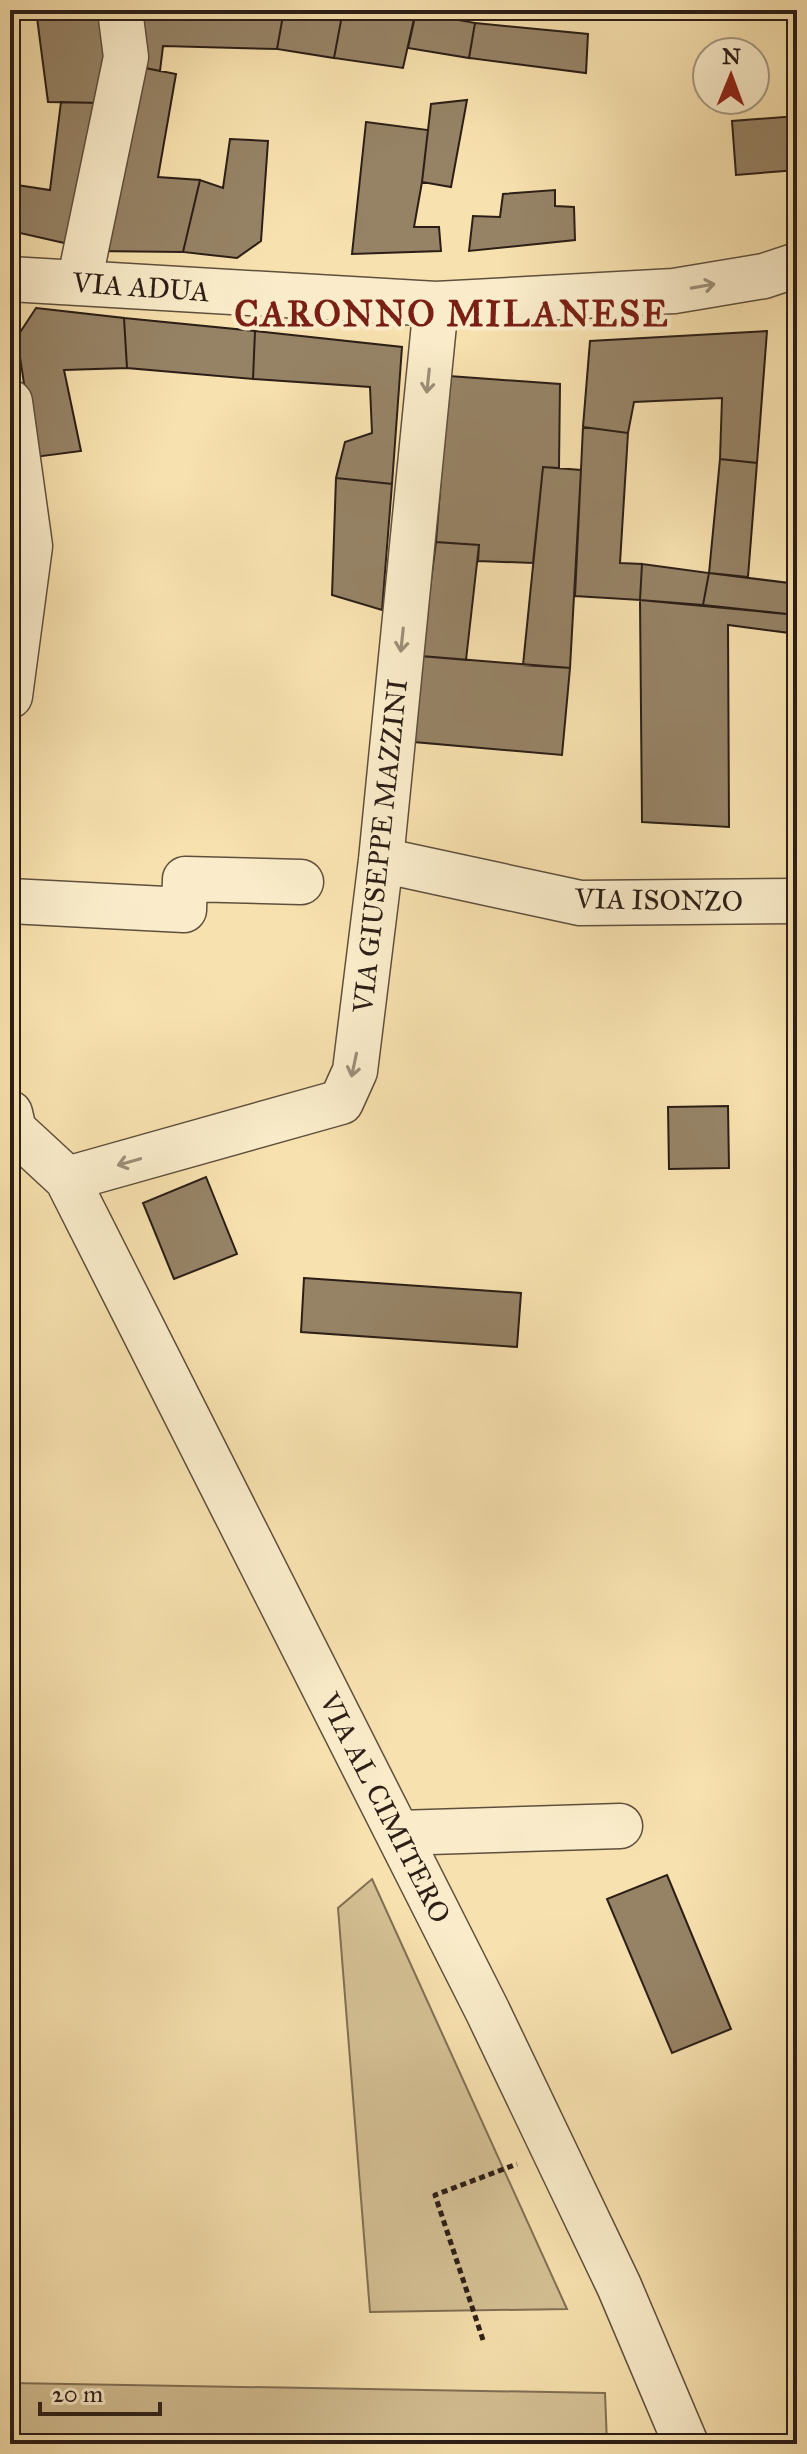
<svg xmlns="http://www.w3.org/2000/svg" width="807" height="2454" font-family="'IM FELL Great Primer',serif">
<style>
.green{fill:#d4c094;stroke:#806f56;stroke-width:2}
.building{fill:#968366;stroke:#2c1e17;stroke-width:2}
.lines{fill:none;stroke-linecap:round;stroke-linejoin:round}
.minor-casing{stroke:#5f4f3d;stroke-width:47}
.path{stroke:#2c1e17;stroke-width:5;stroke-dasharray:6 4;stroke-linecap:butt}
.minor{stroke:#faecca;stroke-width:44}
.oneway{stroke:#9d8f79}
.labels{text-anchor:middle;dominant-baseline:central;stroke-width:8;stroke-linejoin:round;paint-order:stroke}
.street-label{font-size:28px;fill:#2c1e17;stroke:#faecca}
.district-label{font-size:36px;font-weight:bold;letter-spacing:2px;fill:#7a1f14;stroke:#faecca}
</style>
<rect width="100%" height="100%" fill="#f7e1ae"/>
<filter id="stains"><feTurbulence type="fractalNoise" baseFrequency=".0025" numOctaves="4"/><feColorMatrix values="0 0 0 0 .2 0 0 0 0 .09 0 0 0 0 .02 0 0 0 .5 -.17"/></filter>
<radialGradient id="worn" r=".72"><stop offset=".6" stop-color="#630" stop-opacity="0"/><stop offset="1" stop-color="#630" stop-opacity=".3"/></radialGradient>
<path class="green" d="M372,1879L567,2309L370,2312L338,1908Z
M10,2383L605,2393L607,2444H10Z"/>
<path class="building" d="M36,10H106L109,45L100,103L48,102Z
M131,10H284L277,49L163,46L160,71L135,66Z
M284,10H343L334,58L277,49Z
M343,10H416L403,68L334,58Z
M416,12L475,23L469,58L408,48Z
M475,23L588,34L586,73L469,58Z
M135,66L176,74L158,177L200,180L183,252L93,251Z
M467,100L451,187L422,182L431,104Z
M61,102L100,103L73,245L11,231L10,228V184L50,190Z
M797,116V170L736,175L732,121Z
M366,122L428,130L422,182L414,227H439L441,251L352,254Z
M230,139L268,141L261,241L237,258L183,252L200,180L223,188Z
M555,190V206L574,207L575,240L469,251L473,216L500,217L503,194Z
M36,308L124,318L127,368L64,370L81,451L35,457L17,337Z
M124,318L255,331L253,379L127,368Z
M255,331L402,347L392,484L336,478L345,442L372,433L370,387L253,379Z
M767,331L757,463L720,459L722,398L634,402L628,433L583,427L590,341Z
M449,376L560,384L559,468L543,467L533,563L478,561L479,545L436,542Z
M583,427L628,433L620,563L642,564L640,600L575,596Z
M720,459L757,463L748,577L709,573Z
M543,467L581,470L570,668L523,665Z
M336,478L392,484L382,610L332,595Z
M436,542L479,545L466,660L421,656Z
M642,564L709,573L703,605L640,600Z
M709,573L797,584V615L703,605Z
M640,600L797,615V663V634L728,625L729,827L642,822Z
M421,656L570,668L562,755L414,742Z
M728,1106L729,1168L669,1169L668,1107Z
M206,1177L237,1254L174,1279L143,1203Z
M304,1278L521,1293L517,1347L301,1332Z
M667,1875L731,2029L672,2053L607,1899Z"/>
<g class="lines">
<g class="minor-casing">
<path id="minor" d="M10,279L436,304L674,291L764,276L797,265
M79,283L126,57L120,10
M10,402L30,546L10,696
M381,860L580,903L797,901
M10,901L184,910L185,879L301,882
M10,1113L14,1130L67,1179L487,2010L619,2286L686,2444
M67,1179L341,1102L355,1071L381,860L436,304
M398,1833L620,1826"/>
</g>
<path class="path" d="M483,2340L435,2195L517,2164"/>
<use href="#minor" class="minor"/>
</g>
<defs><path id="oneway-shaft" d="M-6 0H5M1.5-3L5.5 0L1.5 3" fill="none" stroke-width="1.6" stroke-linecap="round" stroke-linejoin="round" transform="scale(2)"/></defs>
<g class="oneway">
<use href="#oneway-shaft" transform="translate(703 286) rotate(-10)"/>
<use href="#oneway-shaft" transform="translate(428 381) rotate(96)"/>
<use href="#oneway-shaft" transform="translate(402 640) rotate(96)"/>
<use href="#oneway-shaft" transform="translate(354 1065) rotate(102)"/>
<use href="#oneway-shaft" transform="translate(129 1162) rotate(164)"/>
</g>
<g class="labels">
<g class="street-label">
<text transform="translate(141 287) rotate(4)">VIA ADUA</text>
<text transform="translate(380 846) rotate(-84)">VIA GIUSEPPE MAZZINI</text>
<text transform="translate(659 900) rotate(1)">VIA ISONZO</text>
<text transform="translate(385 1808) rotate(63)">VIA AL CIMITERO</text>
</g>
<g class="district-label">
<text x="452" y="314">CARONNO MILANESE</text>
</g>
</g>
<rect width="807" height="2454" fill="none" stroke="#f7e1ae" stroke-width="40"/>
<rect x="12" y="12" width="783" height="2430" fill="none" stroke="#2c1e17" stroke-width="4"/>
<rect x="20" y="20" width="767" height="2414" fill="none" stroke="#2c1e17" stroke-width="2"/>
<g transform="translate(731 76) rotate(1)"><circle r="38" fill="#faecca" stroke="#a89a82" stroke-width="2"/>
<path d="M0-6L14 30L0 20L-14 30Z" fill="#8f2418"/>
<text y="-12" font-size="22" font-weight="bold" text-anchor="middle" fill="#2c1e17">N</text>
</g>
<path d="M40 2402v12h120v-12" fill="none" stroke="#2c1e17" stroke-width="4"/>
<text x="52" y="2402" font-size="24" fill="#2c1e17" stroke="#faecca" stroke-width="6" paint-order="stroke">20 m</text>
<rect width="100%" height="100%" filter="url(#stains)"/>
<rect width="100%" height="100%" fill="url(#worn)"/>
</svg>
